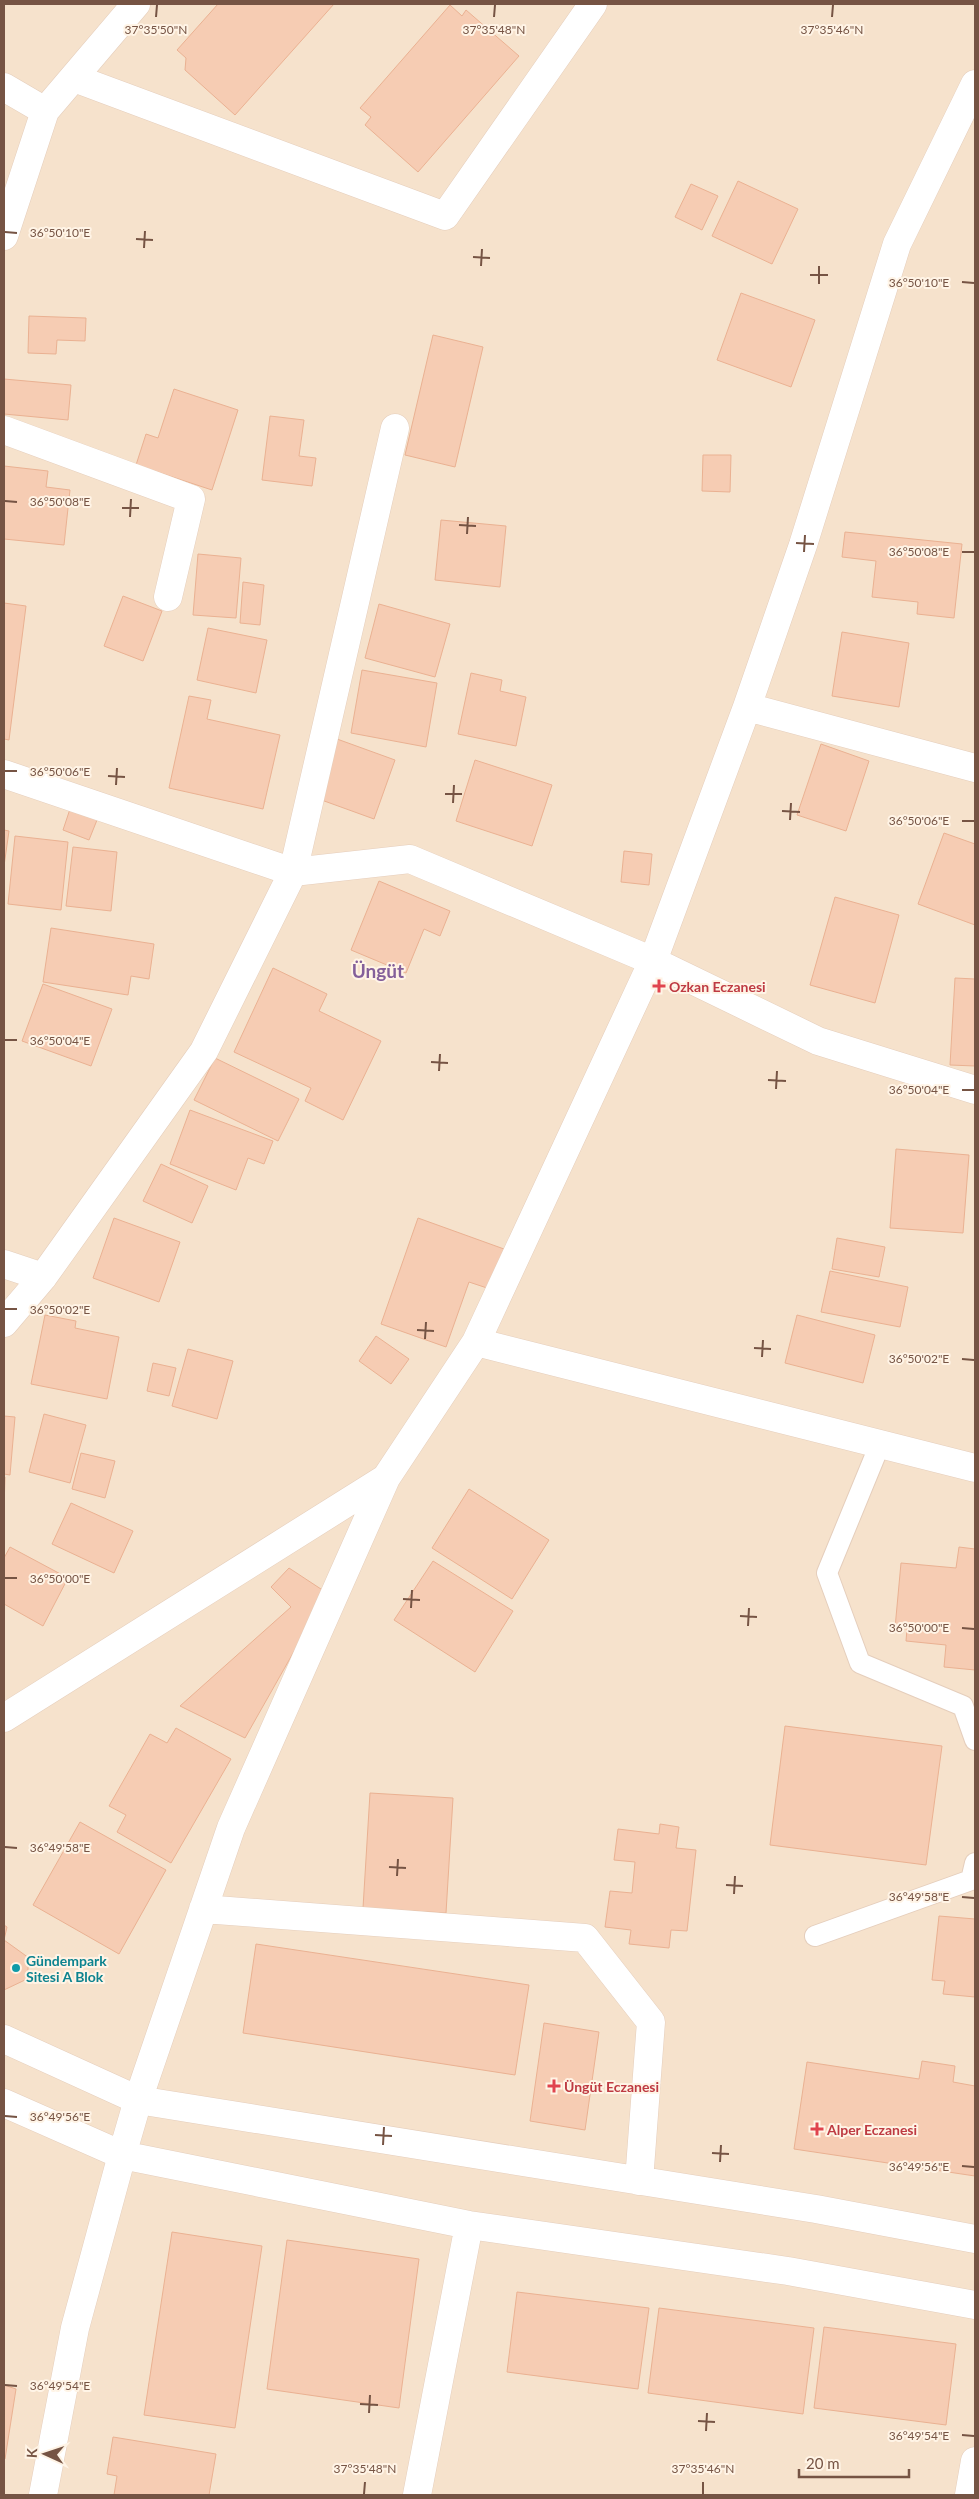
<svg xmlns="http://www.w3.org/2000/svg" width="979" height="2499" font-family="Lato,sans-serif">
<style>
.residential{fill:#f6e2cc}
.building{fill:#f6ccb3;stroke:#eab192}
.lines{fill:none;stroke-linecap:round;stroke-linejoin:round}
.lane-casing{stroke:#e5cebc;stroke-width:22}
.street-casing{stroke:#e5cebc;stroke-width:29}
.lane{stroke:#fff;stroke-width:20}
.street{stroke:#fff;stroke-width:28}
.ticks{fill:none;stroke:#765444;stroke-width:2}
.health-dot{fill:#e0444e;stroke:#fff4e6;stroke-width:2}
.culture-dot{fill:#0f9aa8;stroke:#fff4e6;stroke-width:2}
.labels{text-anchor:middle;dominant-baseline:central;stroke-width:4;stroke-linejoin:round;paint-order:stroke}
.health-label{font-size:14px;font-weight:bold;fill:#be3a42;stroke:#fff4e6;text-anchor:start}
.culture-label{font-size:14px;font-weight:bold;fill:#0d838f;stroke:#fff4e6;text-anchor:start}
.district-label{font-size:19px;font-weight:bold;fill:#845f9a;stroke:#fff4e6}
.ticks-label{font-size:12px;text-anchor:middle;fill:#765444;stroke:#fff4e6;stroke-width:4;stroke-linejoin:round;paint-order:stroke}
</style>
<rect width="100%" height="100%" fill="#fef1de"/>
<path class="residential" d="M4,4H975V2495H4Z"/>
<path class="building" d="M218,4H334L235,115L185,70L186,58L177,50Z
M450,5L462,16L466,10L519,56L418,172L365,125L371,117L360,108Z
M738,181L798,209L772,264L712,236Z
M691,184L718,196L702,230L675,217Z
M741,293L815,320L791,387L717,360Z
M29,316L86,318L85,341L57,340L56,354L28,353Z
M433,335L483,347L455,467L405,455Z
M4,379L71,385L68,420L4,414Z
M174,389L238,410L212,490L136,465L146,434L158,438Z
M270,416L304,420L299,456L316,458L312,486L262,480Z
M703,455H731L730,492L702,491Z
M4,466L48,471L46,487L70,490L64,545L4,539Z
M441,520L506,526L500,587L435,580Z
M845,532L962,544L954,618L917,614L918,602L872,597L876,561L842,557Z
M198,554L241,558L236,618L193,615Z
M243,582L264,585L260,625L240,623Z
M123,596L162,611L143,661L104,646Z
M4,603L26,606L9,740L4,739Z
M379,604L450,624L435,677L365,658Z
M208,628L267,640L256,693L197,680Z
M842,632L909,643L899,707L832,696Z
M362,670L437,683L426,747L351,733Z
M471,673L502,680L500,691L526,697L516,746L458,734Z
M189,696L211,700L207,719L280,735L263,809L169,788Z
M337,739L395,760L374,819L316,798Z
M821,744L869,761L846,831L797,815Z
M475,760L552,785L532,846L456,821Z
M70,809L97,820L89,840L63,830Z
M4,830L9,831L4,866Z
M944,833L975,844V925L918,904Z
M15,836L68,842L61,910L8,904Z
M73,847L117,852L111,911L66,906Z
M624,851L652,854L649,885L621,882Z
M379,881L450,911L440,936L424,929L406,973L351,950Z
M835,897L899,915L875,1003L810,985Z
M51,928L154,944L149,979L131,976L128,995L43,982Z
M273,968L327,994L319,1011L381,1041L343,1120L305,1101L311,1088L234,1052Z
M955,978L975,979V1066L950,1065Z
M43,984L112,1009L91,1066L22,1041Z
M215,1058L299,1099L278,1141L194,1100Z
M190,1110L273,1141L264,1164L248,1158L236,1190L170,1164Z
M896,1149L969,1155L963,1233L890,1228Z
M161,1164L208,1186L192,1223L143,1201Z
M114,1218L180,1242L159,1302L93,1278Z
M418,1218L504,1249L490,1289L469,1282L446,1347L381,1324Z
M837,1238L885,1247L879,1277L832,1269Z
M830,1271L908,1287L900,1327L821,1312Z
M45,1315L76,1321L75,1328L119,1337L107,1399L31,1384Z
M797,1315L875,1335L863,1383L785,1363Z
M376,1336L409,1359L391,1384L359,1361Z
M188,1349L233,1361L217,1419L172,1406Z
M153,1363L176,1368L169,1396L147,1391Z
M44,1414L86,1425L70,1483L29,1472Z
M4,1416L15,1417L10,1475L4,1474Z
M81,1453L115,1461L105,1498L72,1489Z
M4,1477H5L4,1508Z
M469,1489L549,1540L512,1599L432,1548Z
M71,1503L133,1531L114,1573L52,1544Z
M10,1547L68,1578L43,1626L4,1604V1558Z
M959,1547L975,1549V1670L944,1667L946,1645L906,1641L907,1629L895,1628L901,1563L956,1568Z
M433,1561L513,1611L475,1672L394,1620Z
M289,1568L327,1593L245,1738L180,1706L291,1607L271,1587Z
M785,1726L942,1746L926,1865L770,1845Z
M176,1728L231,1759L171,1863L117,1832L126,1815L109,1806L150,1734L167,1743Z
M370,1793L453,1798L446,1913L363,1908Z
M80,1822L166,1870L119,1954L33,1905Z
M660,1824L679,1827L676,1848L696,1850L687,1931L671,1930L669,1948L629,1944L631,1930L605,1927L610,1891L632,1893L635,1862L614,1860L618,1829L659,1834Z
M939,1916L975,1919V1997L943,1994L945,1981L932,1980Z
M4,1925L7,1927L4,1940Z
M4,1940L29,1958L27,1979L4,1990Z
M256,1944L529,1985L515,2075L243,2033Z
M544,2023L599,2032L585,2130L530,2121Z
M922,2061L955,2066L953,2082L975,2086V2176L794,2149L807,2062L919,2079Z
M172,2232L262,2246L235,2428L144,2415Z
M287,2240L419,2259L399,2408L267,2389Z
M517,2292L649,2308L638,2389L507,2372Z
M659,2308L814,2328L803,2414L648,2393Z
M824,2327L956,2344L946,2425L814,2408Z
M4,2385L16,2389L5,2459H4Z
M113,2437L216,2454L209,2495H114L117,2476L107,2474Z"/>
<g class="lines">
<g class="lane-casing">
<path id="lane" d="M880,1444L827,1573L860,1663L963,1706L975,1740
M815,1936L971,1880L975,1863"/>
</g>
<g class="street-casing">
<path id="street" d="M74,78L445,216L593,4
M4,87L45,111
M4,236L45,111L136,4
M4,430L191,499L168,597
M747,707L975,768
M4,774L293,872L410,859L653,961L818,1041L975,1090
M4,1264L43,1277
M4,1323L43,1277L204,1051L293,872L395,428
M476,1342L975,1468
M4,1718L386,1478
M203,1909L585,1938L651,2022L639,2181
M4,2039L138,2100L816,2209L975,2239
M4,2103L122,2155L469,2225L788,2271L975,2305
M43,2495L75,2328L122,2155L138,2100L231,1828L386,1478L476,1342L653,961L747,707L803,545L897,244L975,84
M417,2495L469,2225
M969,2495L975,2461"/>
</g>
<use href="#lane" class="lane"/>
<use href="#street" class="street"/>
</g>
<path class="ticks" d="M156,17L157,5M494,17L495,5M832,17L833,5M5,232L17,233M136,239L153,240M144,248L145,231M473,257L490,258M481,266L482,249M810,275H828M962,282L974,283M819,284V266M5,501L17,502M122,508H139M130,517L131,499M459,525L476,526M467,534L468,517M796,543L814,544M804,552L805,535M962,552H974M5,771H17M108,776L125,777M116,785L117,768M445,794H462M453,803L454,785M782,811L800,812M790,820L791,803M962,821H974M5,1040H17M431,1062L448,1063M439,1071L440,1054M768,1080L786,1081M776,1089L777,1071M962,1090H974M5,1309H17M417,1330L434,1331M425,1339L426,1322M754,1348L771,1349M762,1357L763,1340M962,1359L974,1360M5,1578H17M403,1599L420,1600M411,1608L412,1590M740,1616L757,1617M748,1626L749,1608M962,1628L974,1629M5,1847L17,1848M389,1867L406,1868M397,1876L398,1859M726,1885L743,1886M734,1894L735,1876M962,1897L974,1898M5,2116L17,2117M375,2135L392,2136M383,2145L384,2127M712,2153L729,2154M720,2162L721,2145M962,2166L974,2167M5,2385L17,2386M360,2404L378,2405M369,2413L370,2395M698,2421L715,2422M706,2431L707,2413M962,2435L974,2436M364,2494L365,2482M703,2494V2482"/>
<g class="health-dot">
<path d="M656.5 978.5h5v5h5v5h-5v5h-5v-5h-5v-5h5z"/>
<path d="M551.5 2078.5h5v5h5v5h-5v5h-5v-5h-5v-5h5z"/>
<path d="M814.5 2121.5h5v5h5v5h-5v5h-5v-5h-5v-5h5z"/>
</g>
<circle class="culture-dot" cx="16" cy="1968" r="5"/>
<g class="labels">
<g class="health-label">
<text x="669" y="986">Ozkan Eczanesi</text>
<text x="564" y="2086">Üngüt Eczanesi</text>
<text x="827" y="2129">Alper Eczanesi</text>
</g>
<g class="culture-label">
<text x="26" y="1960">Gündempark<tspan x="26" dy="16">Sitesi A Blok</tspan></text>
</g>
<g class="district-label">
<text x="378" y="970">Üngüt</text>
</g>
</g>
<g class="ticks-label">
<text x="156" y="34">37°35'50"N</text>
<text x="494" y="34">37°35'48"N</text>
<text x="832" y="34">37°35'46"N</text>
<text x="60" y="237">36°50'10"E</text>
<text x="919" y="287">36°50'10"E</text>
<text x="60" y="506">36°50'08"E</text>
<text x="919" y="556">36°50'08"E</text>
<text x="60" y="776">36°50'06"E</text>
<text x="919" y="825">36°50'06"E</text>
<text x="60" y="1045">36°50'04"E</text>
<text x="919" y="1094">36°50'04"E</text>
<text x="60" y="1314">36°50'02"E</text>
<text x="919" y="1363">36°50'02"E</text>
<text x="60" y="1583">36°50'00"E</text>
<text x="919" y="1632">36°50'00"E</text>
<text x="60" y="1852">36°49'58"E</text>
<text x="919" y="1901">36°49'58"E</text>
<text x="60" y="2121">36°49'56"E</text>
<text x="919" y="2171">36°49'56"E</text>
<text x="60" y="2390">36°49'54"E</text>
<text x="919" y="2440">36°49'54"E</text>
<text x="365" y="2473">37°35'48"N</text>
<text x="703" y="2473">37°35'46"N</text>
</g>
<rect width="979" height="2499" fill="none" stroke="#765444" stroke-width="10"/>
<g transform="translate(45 2454) rotate(273)" stroke="#fff4e6" stroke-width="4" paint-order="stroke">
<path d="M0-4L9 19L0 12L-9 19Z" fill="#765444"/>
<text y="-8" font-size="14" font-weight="bold" text-anchor="middle" fill="#765444">K</text>
</g>
<path d="M799 2469v8h110v-8" fill="none" stroke="#765444" stroke-width="2.5"/>
<text x="806" y="2469" font-size="15" fill="#765444" stroke="#fff4e6" stroke-width="4" paint-order="stroke">20 m</text>
</svg>
